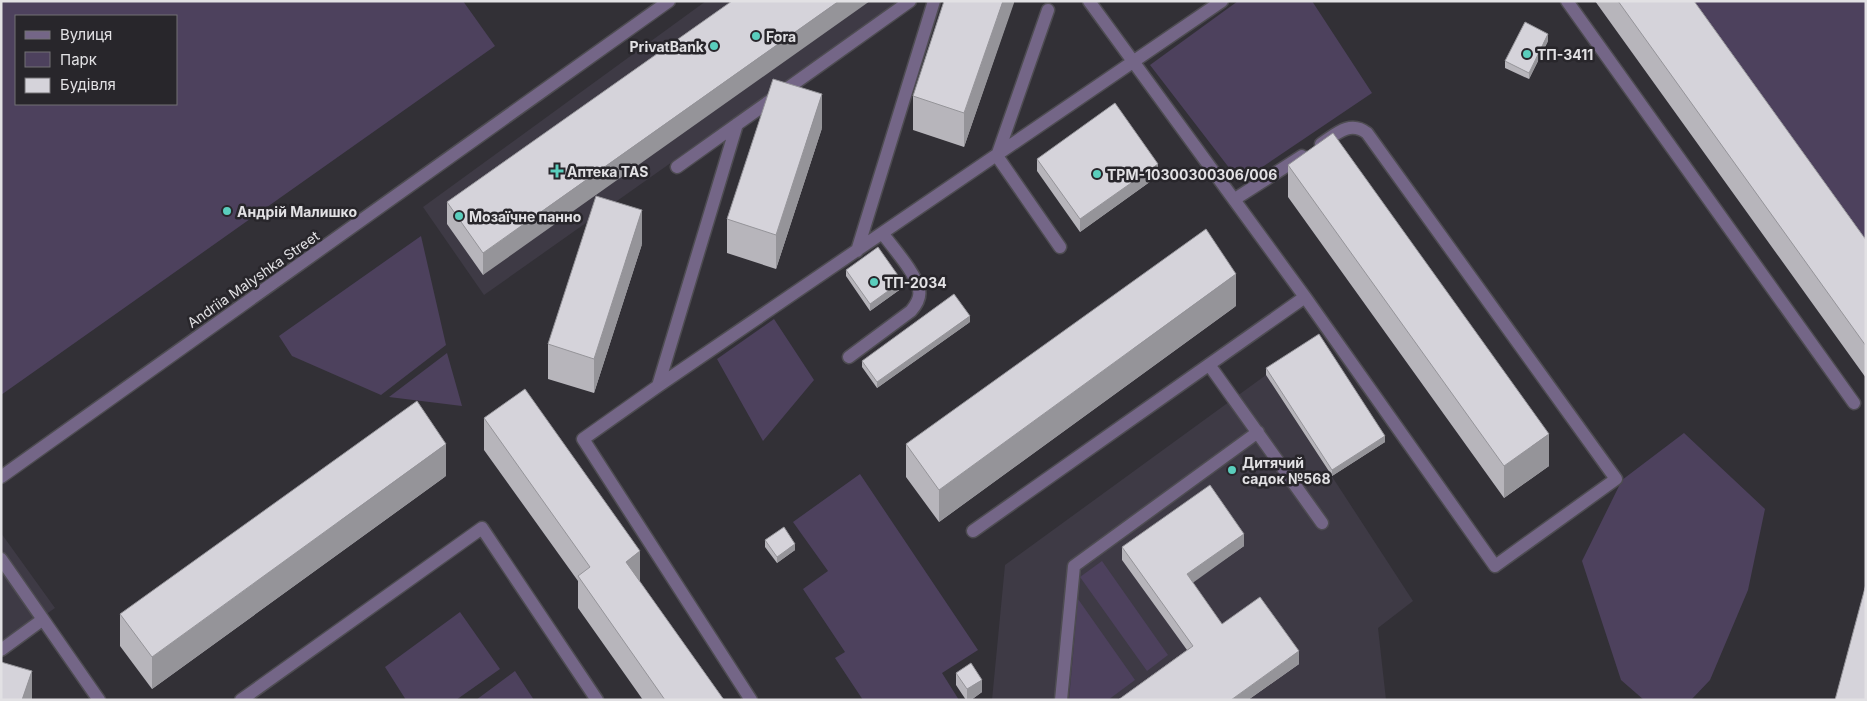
<svg xmlns="http://www.w3.org/2000/svg" width="1867" height="701" font-family="Inter,sans-serif">
<style>
.built{fill:#3e3a45}
.green{fill:#4d415d;fill-rule:evenodd}
.lines{fill:none;stroke-linecap:round;stroke-linejoin:round}
.service-casing{stroke:#4e4c52;stroke-width:15}
.tertiary-casing{stroke:#4e4c52;stroke-width:15}
.service{stroke:#746687;stroke-width:12}
.tertiary{stroke:#746687;stroke-width:12}
.wall{fill:#b7b5bb}
.shaded-wall{fill:#959499}
.building{fill:#d5d3da;stroke:#959499}
.poi-dot{fill:#5acebd;stroke:#28262b;stroke-width:2}
.labels{text-anchor:middle;dominant-baseline:central;stroke-width:5;stroke-linejoin:round;paint-order:stroke}
.poi-label{font-size:14px;font-weight:bold;fill:#e2e1e4;stroke:#28262b;text-anchor:start}
.street-label{font-size:14px;fill:#e2e1e4;stroke:#28262b}
</style>
<rect width="100%" height="100%" fill="#323036"/>
<path class="built" d="M706,1H900L484,295L423,207Z
M1266,375L1413,601L1378,628L1386,700H992L1005,565Z
M1,533L55,608L1,646Z"/>
<path class="green" d="M1,1H463L495,46L1,395ZM16,16H176V104H16Z
M1238,1H1312L1372,93L1240,182L1150,65Z
M1671,1H1866V272Z
M421,236L446,345L381,395L292,356L279,336Z
M774,319L814,380L763,441L717,359Z
M447,353L462,406L389,397Z
M1684,433L1765,509L1748,590L1710,680L1691,700H1644L1621,680L1582,561L1622,480Z
M860,474L978,650L942,673L959,700H863L835,658L845,652L803,589L828,571L793,522Z
M1102,561L1168,655L1147,671L1080,577Z
M1078,599L1135,680L1108,700H1069Z
M460,612L500,669L456,700H406L385,667Z
M515,671L534,700H476Z"/>
<g class="lines">
<g class="service-casing">
<path id="service" d="M1089,1L1305,297L1495,566L1616,479L1367,133C1350,120 1336,134 1321,144
M1567,1L1854,403
M1048,10L997,156L1060,247
M677,167L910,1
M1235,199L1302,156
M857,251L934,1
M849,357L911,311C916,305 921,298 919,290C916,273 893,248 883,234
M1210,366L1322,523
M658,386L737,124
M973,531L1305,297
M1,559L99,700
M1,650L42,620
M241,700L482,528L597,700
M751,700L583,439L658,386L1222,1
M1061,700L1074,566L1258,432"/>
</g>
<g class="tertiary-casing">
<path id="tertiary" d="M1,477L669,1"/>
</g>
<use href="#service" class="service"/>
<use href="#tertiary" class="tertiary"/>
</g>
<path class="wall" d="M732,1L483,275L447,224V202Z
M1014,1L964,147L913,130V96Z
M1595,1H1694L1866,240V378Z
M1548,41L1529,79L1505,68V61Z
M822,128L776,269L727,253V219Z
M1037,159L1158,176L1080,232L1037,171Z
M1288,165L1549,466L1504,498L1288,197Z
M642,244L594,393L548,379V344Z
M846,270L902,288L870,311L846,276Z
M1236,306L939,522L906,477V444Z
M970,322L877,388L862,367V361Z
M1266,368L1385,442L1332,476L1266,375Z
M484,418L640,582L724,700H643L578,608V581L484,450Z
M446,476L152,689L120,646V614Z
M765,540L795,550L777,563L765,547Z
M1244,546L1192,582L1222,624L1299,664L1248,700H1118L1187,650L1122,560V547Z
M956,673L982,692L971,700H966L956,685Z"/>
<path class="shaded-wall" d="M839,1H870L483,275V253Z
M1003,1H1014V3L964,147V113Z
M1548,34V41L1529,79V73Z
M822,94V128L776,269V235Z
M1158,164V176L1080,232V219Z
M642,210V244L594,393V359Z
M1236,274V306L939,522V490Z
M902,281V288L870,311V304Z
M970,316V322L877,388V382Z
M1549,434V466L1504,498V466Z
M1385,436V442L1332,476V470Z
M446,444V476L152,689V657Z
M1244,534V546L1187,587V574Z
M795,544V550L777,563V557Z
M640,551V584L626,562Z
M1299,651V664L1248,700H1231Z
M32,671V700H22Z
M982,680V692L971,700H967V689Z"/>
<path class="building" d="M732,1H839L483,253L447,202Z
M944,1H1003L964,113L913,96Z
M1618,1H1694L1866,240V346Z
M1525,22L1548,34L1529,73L1505,61Z
M773,79L822,94L776,235L727,219Z
M1115,103L1158,164L1080,219L1037,159Z
M1333,133L1549,434L1504,466L1288,165Z
M596,196L642,210L594,359L548,344Z
M1206,229L1236,274L939,490L906,444Z
M878,247L902,281L870,304L846,270Z
M954,294L970,316L877,382L862,361Z
M1319,334L1385,436L1332,470L1266,368Z
M525,389L640,551L626,562L724,700H665L578,576L590,567L484,418Z
M417,401L446,444L152,657L120,614Z
M1210,485L1244,534L1187,574L1222,624L1260,597L1299,651L1231,700H1118L1193,646L1122,547Z
M784,527L795,544L777,557L765,540Z
M1866,584V700H1835Z
M1,662L32,671L22,700H1Z
M971,663L982,680L967,689L956,673Z"/>
<g class="poi-dot">
<circle cx="756" cy="36" r="5"/>
<circle cx="714" cy="46" r="5"/>
<circle cx="1527" cy="54" r="5"/>
<path d="M554.5 163.5h5v5h5v5h-5v5h-5v-5h-5v-5h5z"/>
<circle cx="1097" cy="174" r="5"/>
<circle cx="227" cy="211" r="5"/>
<circle cx="459" cy="216" r="5"/>
<circle cx="874" cy="282" r="5"/>
<circle cx="1232" cy="470" r="5"/>
</g>
<g class="labels">
<g class="poi-label">
<text x="766" y="36">Fora</text>
<text x="704" y="46" text-anchor="end">PrivatBank</text>
<text x="1537" y="54">ТП-3411</text>
<text x="567" y="171">Аптека TAS</text>
<text x="1107" y="174">ТРМ-10300300306/006</text>
<text x="237" y="211">Андрій Малишко</text>
<text x="469" y="216">Мозаїчне панно</text>
<text x="884" y="282">ТП-2034</text>
<text x="1242" y="462">Дитячий<tspan x="1242" dy="16">садок №568</tspan></text>
</g>
<g class="street-label">
<text transform="translate(253 279) rotate(-35)">Andriia Malyshka Street</text>
</g>
</g>
<rect width="1867" height="701" fill="none" stroke="#e2e1e4" stroke-width="5"/>
<rect x="15" y="15" width="162" height="90" fill="#28262b" stroke="#727175"/>
<rect x="25" y="31" width="25" height="8" fill="#746687" stroke="#727175"/>
<text x="60" y="40" font-size="15" fill="#e2e1e4">Вулиця</text>
<rect x="25" y="52" width="25" height="15" fill="#4d415d" stroke="#727175"/>
<text x="60" y="65" font-size="15" fill="#e2e1e4">Парк</text>
<rect x="25" y="78" width="25" height="15" fill="#d5d3da" stroke="#727175"/>
<text x="60" y="90" font-size="15" fill="#e2e1e4">Будівля</text>
</svg>
